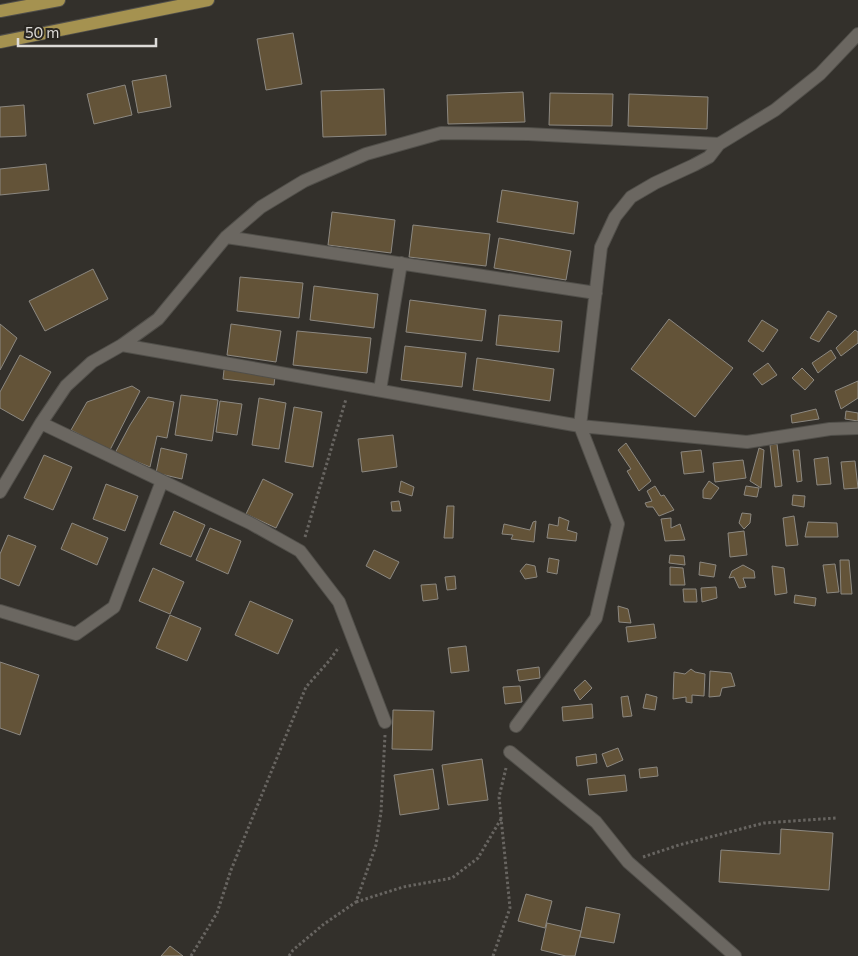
<svg xmlns="http://www.w3.org/2000/svg" width="858" height="956" font-family="Commissioner,sans-serif">
<style>
.building{fill:#635338;stroke:#8c8881}
.lines{fill:none;stroke-linecap:round;stroke-linejoin:round}
.minor-casing{stroke:#514f4a;stroke-width:14}
.primary-casing{stroke:#514f4a;stroke-width:14}
.path{stroke:#686561;stroke-width:3;stroke-dasharray:2.5 2.5;stroke-linecap:butt}
.minor{stroke:#6b6761;stroke-width:12}
.primary{stroke:#a59250;stroke-width:12}
</style>
<rect width="100%" height="100%" fill="#33302b"/>
<path class="building" d="M293,33L302,84L266,90L257,39Z
M166,75L171,107L138,113L132,81Z
M125,85L132,115L94,124L87,94Z
M384,89L386,135L323,137L321,91Z
M523,92L525,122L448,124L447,95Z
M550,93L613,94L612,126L549,125Z
M629,94L708,97L707,129L628,126Z
M24,105L26,136L0,137V107Z
M46,164L49,190L0,195V169Z
M502,190L578,202L574,234L497,222Z
M332,212L395,220L391,253L328,245Z
M413,225L490,234L486,266L409,257Z
M499,238L571,251L566,280L494,268Z
M93,269L108,299L45,331L29,301Z
M240,277L303,283L299,318L237,311Z
M314,286L378,294L374,328L310,320Z
M410,300L486,310L482,341L406,332Z
M828,311L837,316L819,342L810,338Z
M499,315L562,321L559,352L496,345Z
M669,319L733,368L695,417L631,369Z
M762,320L778,330L763,352L748,341Z
M0,324L17,338L0,370Z
M231,324L281,331L276,362L227,355Z
M855,330L858,332V343L841,356L836,348Z
M297,331L371,338L367,373L293,365Z
M405,346L466,353L462,387L401,380Z
M831,350L836,358L818,373L812,363Z
M20,355L51,372L23,421L0,408V392Z
M477,358L554,369L550,401L473,390Z
M225,361L276,368L274,385L223,379Z
M768,363L777,375L762,385L753,374Z
M802,368L814,380L805,390L792,378Z
M858,381V398L841,409L835,391Z
M132,386L140,391L110,450L71,430L87,402Z
M181,395L218,400L212,441L175,435Z
M148,397L174,402L167,438L157,436L150,467L115,453L130,425Z
M259,398L286,403L279,449L252,445Z
M220,401L242,404L237,435L216,432Z
M294,407L322,412L313,467L285,462Z
M816,409L819,419L792,423L791,415Z
M846,411L858,413V421L845,419Z
M393,435L397,467L362,472L358,439Z
M626,443L651,481L639,491L627,471L631,469L618,450Z
M777,444L782,486L775,487L770,445Z
M161,448L187,454L182,479L156,473Z
M759,448L764,450L761,488L750,481Z
M701,450L704,472L684,474L681,452Z
M793,450H799L802,481L797,482Z
M44,455L72,467L53,510L24,498Z
M828,457L831,484L817,485L814,459Z
M743,460L746,478L715,482L713,463Z
M855,461L858,488L844,489L841,462Z
M263,479L293,494L276,528L246,514Z
M401,481L414,487L412,496L399,492Z
M709,481L719,488L711,499L703,498V490Z
M106,484L138,496L125,531L93,519Z
M655,486L661,496L664,495L674,510L659,516L653,507H647L645,503L652,501L647,491Z
M746,486L759,488L757,497L744,495Z
M793,495L805,496L804,507L792,505Z
M399,501L401,511H392L391,502Z
M447,506H454L453,538H444Z
M174,511L205,525L191,557L160,544Z
M742,513L751,514L750,523L744,529L739,523Z
M794,516L798,545L786,546L783,518Z
M559,517L569,521L567,530L577,533L576,541L547,538L549,524L558,526Z
M671,518V528L680,524L685,540L665,541L661,519Z
M536,521L534,542L511,539L513,535L502,534L504,524L530,530L533,522Z
M808,522L837,523L838,537H805Z
M72,523L108,538L97,565L61,549Z
M210,528L241,541L228,574L196,560Z
M744,531L747,555L730,557L728,533Z
M8,535L36,546L19,586L0,578V554Z
M374,550L399,562L390,579L366,566Z
M670,555L684,556L685,565L669,563Z
M549,558L559,560L557,574L547,572Z
M840,560H849L852,594H841Z
M700,562L716,565L714,577L699,575Z
M526,564L535,566L537,577L525,579L520,571Z
M835,564L839,592L827,593L823,565Z
M743,565L754,571L755,578H743L746,587L739,588L734,577L729,578L732,571Z
M772,566L784,568L787,593L775,595Z
M670,567L683,568L685,585H670Z
M153,568L184,582L170,614L139,601Z
M455,576L456,589L447,590L445,577Z
M436,584L438,599L423,601L421,585Z
M716,587L717,598L702,602L701,588Z
M683,589H696L697,602H684Z
M795,595L816,598L815,606L794,603Z
M250,601L293,620L278,654L235,635Z
M618,606L628,609L631,623L619,622Z
M170,615L201,628L187,661L156,648Z
M654,624L656,638L628,642L626,627Z
M466,646L469,671L451,673L448,648Z
M0,662L39,675L20,735L0,728Z
M539,667L540,678L519,681L517,670Z
M691,669L695,672L705,674L704,696L692,695V703L686,702V697L673,699L674,672L685,674Z
M710,671L731,673L735,686L722,688L720,696L709,697Z
M585,680L592,688L580,700L574,690Z
M520,686L522,702L505,704L503,687Z
M646,694L657,697L655,710L643,708Z
M628,696L632,716L623,717L621,697Z
M592,704L593,718L563,721L562,707Z
M393,710L434,711L432,750L392,749Z
M618,748L623,760L607,767L602,754Z
M596,754L597,763L577,766L576,757Z
M482,759L488,800L448,805L442,765Z
M657,767L658,776L640,778L639,769Z
M433,769L439,809L400,815L394,775Z
M625,775L627,791L589,795L587,779Z
M781,829L833,833L829,890L719,882L721,850L780,854Z
M526,894L552,901L545,928L518,921Z
M586,907L620,914L614,943L580,937Z
M547,923L581,931L575,956H566L541,950Z
M170,946L183,956H161Z"/>
<g class="lines">
<g class="minor-casing">
<path id="minor" d="M226,237L596,293
M122,345L580,426L747,442L830,429L858,428
M380,390L401,263
M41,423L250,523L300,551L339,602L385,722
M0,492L41,423L66,386L92,362L122,345L158,319L226,237L261,207L304,181L366,154L441,133L528,134L719,144L775,110L820,74L858,34
M0,611L76,634L114,607L162,481
M516,726L596,618L618,524L580,426L601,247L615,217L631,197L655,183L694,165L709,157L719,144
M510,752L596,822L628,862L735,956"/>
</g>
<g class="primary-casing">
<path id="primary" d="M0,11L59,0
M0,42L208,0"/>
</g>
<path class="path" d="M305,537L346,399
M643,857L679,845L764,823L836,818
M356,902L403,887L452,878L478,858L501,819
M191,956L217,913L231,870L306,687L329,661L339,647
M289,956L293,950L324,924L356,902L376,845L381,812L385,735
M493,956L510,908L499,797L506,768"/>
<use href="#minor" class="minor"/>
<use href="#primary" class="primary"/>
</g>
<path d="M18 38v8h138v-8" fill="none" stroke="#dddbd8" stroke-width="2.5"/>
<text x="25" y="38" font-size="15" fill="#dddbd8" stroke="#292621" stroke-width="4" paint-order="stroke">50 m</text>
</svg>
